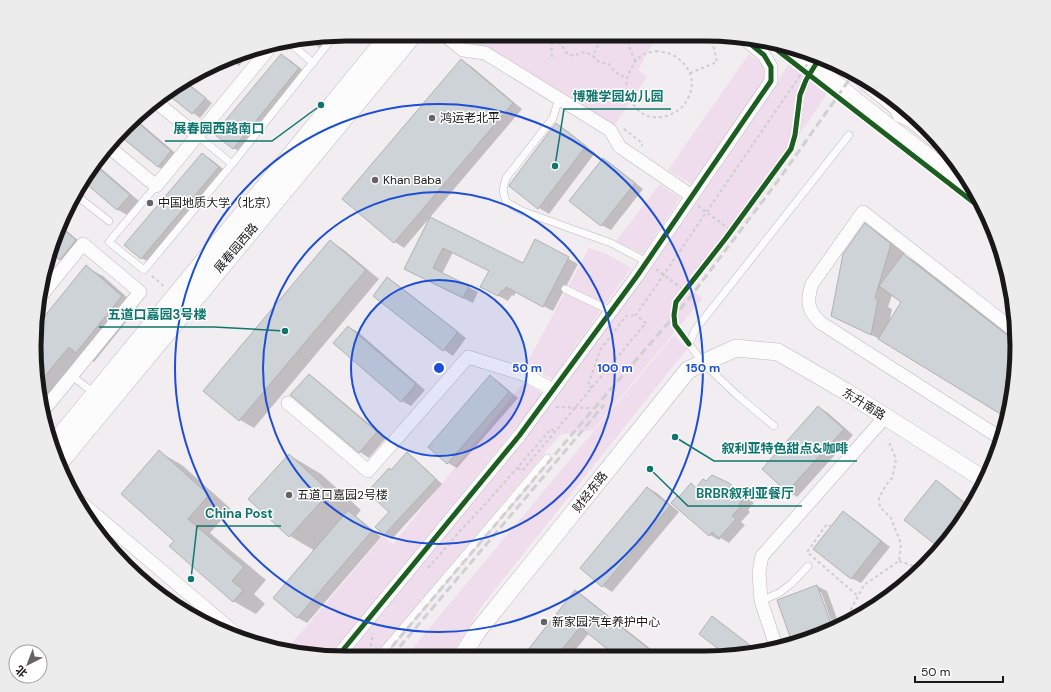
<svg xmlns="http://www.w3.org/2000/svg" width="1051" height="692" font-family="'DM Sans','Noto Sans SC',sans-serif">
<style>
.green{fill:#efdcec}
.shadow{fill:#0003;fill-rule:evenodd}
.building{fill:#cdd3d6;stroke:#b1b1b3}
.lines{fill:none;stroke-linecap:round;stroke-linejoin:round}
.service-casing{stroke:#bcb9bc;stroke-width:8}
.minor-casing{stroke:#bcb9bc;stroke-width:14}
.tertiary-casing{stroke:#bcb9bc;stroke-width:18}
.secondary-casing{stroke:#bcb9bc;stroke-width:20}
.trunk-casing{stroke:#bcb9bc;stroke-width:23}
.path{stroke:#cecdce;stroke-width:2;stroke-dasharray:3 3;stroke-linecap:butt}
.service{stroke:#fdfcfd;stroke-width:7}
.minor{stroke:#fdfcfd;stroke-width:13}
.tertiary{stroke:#fdfcfd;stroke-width:17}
.secondary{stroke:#fdfcfd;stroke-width:19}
.trunk{stroke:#fdfcfd;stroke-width:22}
.rail{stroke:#d1cfd1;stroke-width:3;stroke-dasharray:8 4;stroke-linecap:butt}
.path-bridge{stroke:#cecdce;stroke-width:2;stroke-dasharray:3 3;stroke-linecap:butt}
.cycleway-casing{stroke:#fff;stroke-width:8}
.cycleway{stroke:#1b5e20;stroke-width:5}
.ring{fill:none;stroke:#1d4ed8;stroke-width:2}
.poi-dot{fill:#666265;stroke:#fff;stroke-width:1.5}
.labels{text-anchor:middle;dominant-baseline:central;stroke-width:3;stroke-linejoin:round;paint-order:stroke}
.poi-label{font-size:12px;fill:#1a1719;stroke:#fff;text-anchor:start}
.street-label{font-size:12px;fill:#1a1719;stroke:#fff}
.rim{fill:none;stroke:#1a1719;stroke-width:5}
.centre{fill:#1d4ed8;stroke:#fff;stroke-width:2}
.ring-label{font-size:12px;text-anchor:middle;font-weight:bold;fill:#1d4ed8;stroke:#fff;stroke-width:3;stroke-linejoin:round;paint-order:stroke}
.leader{fill:none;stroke:#0f766e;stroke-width:1.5}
.callout-dot{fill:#0f766e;stroke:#fff;stroke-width:1.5}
.callout-label{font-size:13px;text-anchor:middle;font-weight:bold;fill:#0f766e;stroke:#fff;stroke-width:3;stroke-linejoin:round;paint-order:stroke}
</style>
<rect width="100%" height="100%" fill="#f2edf1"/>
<path class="green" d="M461,35L660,36L651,46L638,70L647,77L614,126Z
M797,52L834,63L817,87L827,94L771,175L687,287L703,298L593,430L560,435L374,656H343L539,421L643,279Z
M749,54L764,66L765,82L691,184L668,170Z
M660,184L680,198L643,254L616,241Z
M589,248L607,254L631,268L552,379L526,365Z
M674,335L687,349L484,603L450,656H406Z
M524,382L543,394L331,655H306L297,653L289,647L383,536L393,544Z"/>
<path class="shadow" d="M330,37L321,49L309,40Z
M246,50H250L251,51L239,66L229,59Z
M281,55L290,60L308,74L243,153L233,148Z
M461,60L471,66L522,109L404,248L395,242L344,199Z
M185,81L212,103L200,118L193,113L167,92L172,87Z
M137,120L180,157L168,172L158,167L121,135Z
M556,124L566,130L595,153L549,214L539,208L510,186Z
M202,154L212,160L228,173L151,263L141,258Z
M604,159L613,165L643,189L611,230L601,225Z
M95,163L139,201L127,215L118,210L85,181Z
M431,218L523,265L535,241L578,264L553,311L516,292L514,296L512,295L508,301L491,292L490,271L453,252L442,274L478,292L473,303L415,274Z
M865,225L879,233L905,253L904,255L918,263L1016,340L1014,386L1007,417L886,342L846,323L832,315ZM892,295L902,302L889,323L892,309L888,307Z
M61,226L85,246L70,264L60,259L50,250L51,245Z
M330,241L344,250L379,279L254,428L240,420L205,390Z
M86,267L103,276L138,307L94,362L85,357L43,408L35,329Z
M387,278L397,284L466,338L453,356L444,350Z
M349,327L358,332L425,390L411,406L402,401Z
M309,375L318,381L386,438L369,458L360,452Z
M490,376L499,382L518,398L457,468L448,463Z
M819,407L828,413L853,435L797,497L788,491Z
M159,452L182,465L231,509L210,533L266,580L254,594L265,604L256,614L233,601L175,540Z
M407,454L414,458L442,484L392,539L385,534L376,527L390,512L392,471Z
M289,455L321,474L361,510L356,516L381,537L307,623L298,618L274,598L315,551L290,536L249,499Z
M707,482L729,484L739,490L754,503L748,510L750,512L741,522L745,525L729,543L721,538L719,540L710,535L679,498L691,485L697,488Z
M936,482L945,487L971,507L942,549L906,520Z
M648,488L657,493L679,512L612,592L603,586L581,568Z
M843,512L853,518L890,547L861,583L851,578Z
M817,586L827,591L840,627L834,629L821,592H819L832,630L794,644Z
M576,591L585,597L661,657H619L589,633L570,657L524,656Z"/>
<path class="building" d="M281,54L299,68L233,149L214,134Z
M461,59L513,103L394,243L342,199Z
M184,81L206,98L192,114L166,93L172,87Z
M136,121L171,151L158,167L120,136Z
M556,123L586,146L538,209L509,186L510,184Z
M202,153L219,167L141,259L124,245Z
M603,158L635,183L601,226L569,201Z
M94,164L130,195L117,210L84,182Z
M430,217L523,263L535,239L569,257L543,307L506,287L504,291L502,290L498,296L480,287L489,271L443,248L433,268L469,286L463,298L404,269Z
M865,223L891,244L875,298L878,300L871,335L831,316L843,254Z
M61,227L76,240L60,260L49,251L51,246Z
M330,240L366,270L239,421L203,391Z
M903,254L1011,338L1016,340L1014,386L1007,418L878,339L901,302L879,286Z
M86,265L122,296L76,353L69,347L40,382L35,328Z
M387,277L458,332L443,351L373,296Z
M348,326L416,384L401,402L333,343Z
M309,374L377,432L359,453L293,397L290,395Z
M490,375L509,392L447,464L428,447Z
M818,406L844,429L787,492L762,469Z
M159,450L209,495L188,519L244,567L232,581L243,590L233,602L169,546L174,541L121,494Z
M407,452L436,479L384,535L375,527L389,512L367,492L389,468L391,470Z
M289,454L330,492L289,537L248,499Z
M712,475L729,483L745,497L739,504L741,506L732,516L736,519L719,538L712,532L709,536L671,503L677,496L679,497L691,483L696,488L703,479L706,481Z
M936,480L971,508L941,549L904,520Z
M647,487L670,506L602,587L580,568Z
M348,510L372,531L297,618L273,598Z
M843,511L881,541L851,579L813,549Z
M817,585L833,629L793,645L777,600Z
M575,590L659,657H617L580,627L556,657L523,656Z
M712,616L759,652L729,657L699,634Z"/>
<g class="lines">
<g class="service-casing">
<path id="service" d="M290,43L313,63
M559,98L553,118L506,178L503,190L506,202L522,211L611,243L647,262
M198,136L232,164
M156,186L109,242L144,270L232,164L334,36
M77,196L109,221
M47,262L51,265
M565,289L611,311
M72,376L95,394
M774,426L738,396L703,363L689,344L695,330L849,135
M96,530L102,521
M761,601L779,593L791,584L808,566
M379,656L547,458"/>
</g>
<g class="minor-casing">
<path id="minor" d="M444,35L463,50L485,53L610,130L620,147L692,196
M156,102L198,136
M109,147L156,186L271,46
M40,297L83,244L140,292L43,411
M288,403L368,471L468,357L526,375L553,390
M1002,439L821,323C808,311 806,302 812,284L863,212L1016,332
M78,500L241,638
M777,649L761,601L759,572L762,556L885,417
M338,656L519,436L637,276L771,81V67L764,55L742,37"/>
</g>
<g class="tertiary-casing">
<path id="tertiary" d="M798,52L857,102L977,195
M864,80L936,139
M462,656L477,632L688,370L736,348L778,352L845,391L985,480"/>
</g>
<g class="secondary-casing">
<path id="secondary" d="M53,446L391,34
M60,461L413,34"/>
</g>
<g class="trunk-casing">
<path id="trunk" d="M902,112L918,119"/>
</g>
<path class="path" d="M602,36L604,38L597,47L593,56L599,62L609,64L615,72L621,75L626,79
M625,36L635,61
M722,37L732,44
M552,42L560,43C563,46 564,50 566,52C572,59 579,53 586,52L593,56
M656,51C660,52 666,52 671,54C689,63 698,81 687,100C684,107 677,112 669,115C662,118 652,118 645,115C633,109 624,92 627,79C628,74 631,69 633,65C635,61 640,56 644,54C647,53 652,52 656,51Z
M552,57C551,49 551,42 556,35
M690,73L717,62L711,36
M624,129L642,143V146
M698,206L728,228
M656,269L681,288
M152,276L165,287
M592,388L588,385L600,350L626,316L636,315
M556,407L589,408
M518,468L522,471L646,323L636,315L799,77
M831,527L827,524L807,552L858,596
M899,561L919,568L921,569
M428,568L461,530L489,500L551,429L555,432
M919,568L923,567
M850,622L851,609L864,585L899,561L901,544L891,518L880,507L879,498L886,485L892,478L894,470L896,459L888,440
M365,656L370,650L373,633"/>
<use href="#service" class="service"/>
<use href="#minor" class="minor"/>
<use href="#tertiary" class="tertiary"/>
<use href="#secondary" class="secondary"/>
<use href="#trunk" class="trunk"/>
<path class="rail" d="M384,656L591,412L688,300L777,182L854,73
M392,656L604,405"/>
<path class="path-bridge" d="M799,77L812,57"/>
<g class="cycleway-casing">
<path id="cycleway" d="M768,43L986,212
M689,344L675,325L674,315L676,302L726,238L791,149L795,135L800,95L806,80L819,59
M338,656L519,436L637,276L771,81V67L764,55L742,37"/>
</g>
<use href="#cycleway" class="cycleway"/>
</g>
<circle cx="439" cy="368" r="88" fill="#1d4ed8" fill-opacity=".12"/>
<g class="ring">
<circle cx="439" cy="368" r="88"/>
<circle cx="439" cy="368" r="176"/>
<circle cx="439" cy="368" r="264"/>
</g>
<g class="poi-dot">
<circle cx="432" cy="118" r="4"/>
<circle cx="375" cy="180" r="4"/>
<circle cx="150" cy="203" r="4"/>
<circle cx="289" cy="495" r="4"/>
<circle cx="544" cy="622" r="4"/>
</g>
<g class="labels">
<g class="poi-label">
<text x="440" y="118">鸿运老北平</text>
<text x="383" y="180">Khan Baba</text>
<text x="158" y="203">中国地质大学（北京）</text>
<text x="297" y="495">五道口嘉园2号楼</text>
<text x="552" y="622">新家园汽车养护中心</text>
</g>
<g class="street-label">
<text transform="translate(236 248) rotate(-50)">展春园西路</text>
<text transform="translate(864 404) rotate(32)">东升南路</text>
<text transform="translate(590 492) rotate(-52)">财经东路</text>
</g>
</g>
<path d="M0 0H1051V692H0ZM346 41H705A305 305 0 0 1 1010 346V346A305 305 0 0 1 705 651H346A305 305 0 0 1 41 346V346A305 305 0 0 1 346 41Z" fill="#edeced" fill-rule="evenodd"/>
<path class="rim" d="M346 41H705A305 305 0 0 1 1010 346V346A305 305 0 0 1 705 651H346A305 305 0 0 1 41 346V346A305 305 0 0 1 346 41Z"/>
<circle cx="439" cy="368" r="6" class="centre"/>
<g class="ring-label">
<text x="527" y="372">50 m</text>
<text x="615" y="372">100 m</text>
<text x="703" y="372">150 m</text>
</g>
<path class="leader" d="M555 166L564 109H671M321 105L272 141H165M285 331L214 327H99M675 437L714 461H857M650 469L688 506H802M191 579L197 526H281"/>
<g class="callout-dot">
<circle cx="555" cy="166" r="4"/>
<circle cx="321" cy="105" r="4"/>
<circle cx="285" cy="331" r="4"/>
<circle cx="675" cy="437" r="4"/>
<circle cx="650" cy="469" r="4"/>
<circle cx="191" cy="579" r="4"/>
</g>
<g class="callout-label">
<text x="618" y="101">博雅学园幼儿园</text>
<text x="219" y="133">展春园西路南口</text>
<text x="157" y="319">五道口嘉园3号楼</text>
<text x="785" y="453">叙利亚特色甜点&amp;咖啡</text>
<text x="745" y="498">BRBR叙利亚餐厅</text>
<text x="239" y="518">China Post</text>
</g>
<g transform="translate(28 664) rotate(222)"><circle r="19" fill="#ffffff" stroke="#a3a2a3"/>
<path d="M0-3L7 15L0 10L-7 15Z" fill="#666265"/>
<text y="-6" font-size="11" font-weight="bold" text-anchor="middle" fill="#1a1719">北</text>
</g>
<path d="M915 676v6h88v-6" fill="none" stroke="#1a1719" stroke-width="2"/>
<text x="921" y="676" font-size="12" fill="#1a1719" stroke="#ffffff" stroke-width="3" paint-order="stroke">50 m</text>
</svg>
